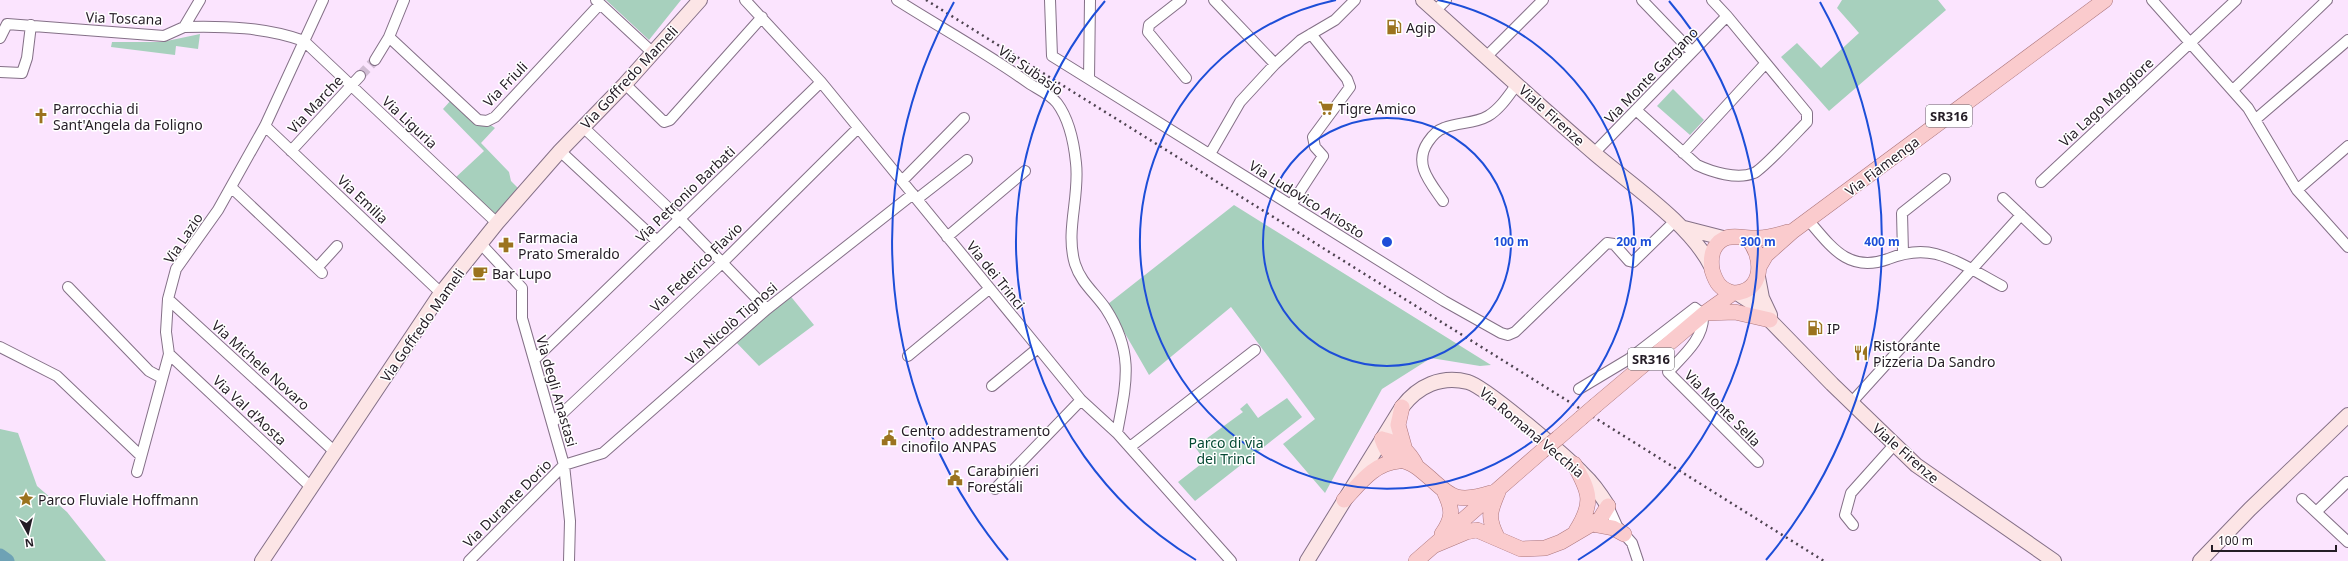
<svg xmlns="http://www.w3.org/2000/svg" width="2348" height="561" font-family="'Noto Sans',sans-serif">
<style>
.green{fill:#a7d0bd}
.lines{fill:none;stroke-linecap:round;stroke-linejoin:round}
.river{stroke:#6ea2b5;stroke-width:15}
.street-tunnel{stroke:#d0bcd3;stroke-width:10;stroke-dasharray:10 5;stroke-linecap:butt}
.street-casing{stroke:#847087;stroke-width:12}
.secondary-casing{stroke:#847087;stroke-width:16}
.primary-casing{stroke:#ac777d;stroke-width:16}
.street{stroke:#fff;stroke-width:10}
.secondary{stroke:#fce5e6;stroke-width:14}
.primary{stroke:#facbcd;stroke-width:15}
.rail{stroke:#4e4350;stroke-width:2.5;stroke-dasharray:2 4;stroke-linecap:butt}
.primary-bridge-casing{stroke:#ac777d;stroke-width:16;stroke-linecap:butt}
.primary-bridge{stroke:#facbcd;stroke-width:15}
.ring{fill:none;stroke:#1d4ed8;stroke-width:2}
.labels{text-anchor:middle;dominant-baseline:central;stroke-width:3;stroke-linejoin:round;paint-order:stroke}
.shield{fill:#fff;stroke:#666066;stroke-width:1}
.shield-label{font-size:13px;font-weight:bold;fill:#241c25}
.street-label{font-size:14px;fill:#241c25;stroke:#fff}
.poi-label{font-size:14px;fill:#241c25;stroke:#fff;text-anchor:start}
.park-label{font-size:14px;fill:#054933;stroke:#fff}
.centre{fill:#1d4ed8;stroke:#fff;stroke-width:2}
.ring-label{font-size:12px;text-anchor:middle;font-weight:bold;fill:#1d4ed8;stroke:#fff;stroke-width:3;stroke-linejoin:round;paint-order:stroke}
</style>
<rect width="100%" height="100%" fill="#fbe4fe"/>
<path class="green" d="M606,0H681L649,40Z
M1842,0H1938L1946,10L1829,111L1781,57L1797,43L1821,68L1859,33L1837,8Z
M200,34L198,49L176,46L175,55L111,47L112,42H162Z
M1673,89L1704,120L1690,135L1657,106Z
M452,99L495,128L481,143L509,172L511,181L521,191L497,219L455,178L484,151L443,109Z
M1234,205L1491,365L1480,366L1431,358L1382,389L1325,493L1283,444L1315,419L1231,307L1149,375L1108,304Z
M788,293L814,325L759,366L733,339Z
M1287,398L1302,417L1195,501L1178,482L1205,461L1195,447L1243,412L1240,409L1247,403L1258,418Z
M0,429L18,433L37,486L67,512L106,561H0Z"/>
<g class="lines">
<path class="river" d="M0,556L7,561"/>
<path class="street-tunnel" d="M360,76L375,60"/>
<g class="street-casing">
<path id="street" d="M596,0L653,53
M745,0L821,82L1081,400L1117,433L1231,561
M897,0C941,28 987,53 1030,84C1038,89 1051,95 1057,103C1069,119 1074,143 1076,163C1080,197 1065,231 1075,264C1081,283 1096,294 1106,309C1135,354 1126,384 1117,433
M1050,0L1052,56L1089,79
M1090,0L1089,79L1444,301L1501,333L1508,335L1515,332L1607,243L1614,244L1629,261L1633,262L1675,221
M1181,0L1149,25L1148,32L1186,78
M1214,0L1275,64
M1642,0L1692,52
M2152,0L2248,108L2297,190L2348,247
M1435,11L1446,0
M184,27C224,26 266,27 304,41L497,223
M389,37L478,120L487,121L495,117L600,4
M0,38L7,24L164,36L184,27L200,0
M1486,57L1543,0
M375,60L389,37L404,0
M0,72L22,73L27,58L31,25
M625,84L664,122L670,120L762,17
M2233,90L2327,0
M1636,110L1697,165C1712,172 1737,180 1754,173C1762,170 1798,131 1807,122V113L1727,16L1712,0
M2256,119L2348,40
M265,126L441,293
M582,126L680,219L767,309
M291,151L360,76
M560,151L657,241
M1594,153L1727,16
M1683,153L1765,64
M1210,154L1240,102L1275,64L1301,40L1335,20L1355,0
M902,181L964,118
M2041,182L2236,0
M232,188L322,273
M2297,190L2348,146
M2003,198L2046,239
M917,199L967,160
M1443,201C1430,182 1413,164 1428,142C1432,136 1438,130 1444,128C1459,122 1474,124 1488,116C1500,109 1509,95 1517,84
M1291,205L1323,156L1315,147L1313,137L1350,87L1347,79L1311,34
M1809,221C1832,248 1849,273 1888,259C1903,253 1920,250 1936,254C1959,260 1981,275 2002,286
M947,237L1025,171
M481,244L522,288V318L564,465L570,521L569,561
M1903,253L1902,213L1945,179
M317,268L337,246
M68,287L149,371L162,378
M168,299L335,452
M0,347L57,376L141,456
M169,354L312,488
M908,356L989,289
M534,360L821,82
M992,386L1038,348
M1579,389L1629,359L1695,308L1703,314C1705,338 1683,356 1668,372L1758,462
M1851,403L2021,215
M552,423L722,263L858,128
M1130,447L1255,350
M137,472L169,354L166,332L168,299L176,269L218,210L265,126L323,0
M995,489L1081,400
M2302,499L2348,542
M1608,506L1617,526L1632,543L1638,561
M2316,512L2347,482L2348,483
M1853,525L1845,515L1851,493L1894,445
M469,561L564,465L603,453L767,309L913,194"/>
</g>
<g class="secondary-casing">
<path id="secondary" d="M1423,0C1480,51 1536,103 1594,153C1630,184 1690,224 1711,266
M1684,228L1723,238
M1758,277L1762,298L1770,315
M1737,293L1754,304L1832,384L1916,465L2054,561
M262,561L441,293L497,223L560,151L625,84L700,0
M1307,561L1402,407C1418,386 1441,375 1468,382C1486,387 1568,458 1584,475C1594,484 1601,495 1608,506
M2200,561L2250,509L2348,415"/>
</g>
<g class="primary-casing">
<path id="primary" d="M1747,238C1764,255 1765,293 1733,293C1720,289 1716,283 1712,270C1711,263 1711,255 1714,249C1724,230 1741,239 1758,238C1768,238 1778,235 1788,232
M1759,267L1766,255L1793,231L2105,0
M1706,313L1735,312L1770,320
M1596,405L1705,313L1733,293
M1402,407L1398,425L1405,450
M1558,438L1581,418
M1382,439C1390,464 1402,456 1418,468C1449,492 1449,506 1491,493
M1382,439C1400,443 1409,451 1417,467
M1574,464C1590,492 1594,503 1576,531
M1344,500C1360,483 1374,463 1399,461
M1592,524L1613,528L1624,534
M1442,534C1453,518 1453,510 1445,493
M1497,537C1487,517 1490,511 1498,492
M1435,545L1466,532L1477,530L1521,549L1545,548L1561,542L1600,519L1608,506
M1416,561L1542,451"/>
</g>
<use href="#street" class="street"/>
<use href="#secondary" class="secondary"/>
<use href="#primary" class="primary"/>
<path class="rail" d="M926,0L1824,561"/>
<g class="primary-bridge-casing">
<path id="primary-bridge" d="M1581,418L1596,405
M1542,451L1558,438"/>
</g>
<use href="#primary-bridge" class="primary-bridge"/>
</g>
<g class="ring">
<circle cx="1387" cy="242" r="124"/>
<path d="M1438 0A247 247 0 1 1 1336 0"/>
<path d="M1196 560A371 371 0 0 1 1105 1M1669 1A371 371 0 0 1 1578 560"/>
<path d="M1008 560A495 495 0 0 1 954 2M1820 2A495 495 0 0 1 1766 560"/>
</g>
<defs>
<g id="fuel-bare" transform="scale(1.2)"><path d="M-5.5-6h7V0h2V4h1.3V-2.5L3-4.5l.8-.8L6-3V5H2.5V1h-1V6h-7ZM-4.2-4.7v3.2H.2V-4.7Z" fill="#9b731f" stroke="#fff" stroke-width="2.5" paint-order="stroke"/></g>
<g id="supermarket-bare" transform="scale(1.2)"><path d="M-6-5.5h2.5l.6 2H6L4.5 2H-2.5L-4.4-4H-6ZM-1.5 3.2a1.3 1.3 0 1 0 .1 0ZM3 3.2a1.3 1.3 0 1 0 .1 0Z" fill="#9b731f" stroke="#fff" stroke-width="2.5" paint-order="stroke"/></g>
<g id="church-bare" transform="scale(1.2)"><path d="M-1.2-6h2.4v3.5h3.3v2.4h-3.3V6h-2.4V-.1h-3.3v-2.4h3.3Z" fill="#9b731f" stroke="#fff" stroke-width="2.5" paint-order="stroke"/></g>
<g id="pharmacy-bare" transform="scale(1.2)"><path d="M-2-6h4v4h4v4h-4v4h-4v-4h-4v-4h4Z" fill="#9b731f" stroke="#fff" stroke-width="2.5" paint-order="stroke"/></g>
<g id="cafe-bare" transform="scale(1.2)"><path d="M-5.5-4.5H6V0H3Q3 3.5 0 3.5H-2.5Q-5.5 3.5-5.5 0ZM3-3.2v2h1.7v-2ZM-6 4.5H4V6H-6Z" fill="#9b731f" stroke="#fff" stroke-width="2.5" paint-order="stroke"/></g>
<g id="restaurant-bare" transform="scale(1.2)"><path d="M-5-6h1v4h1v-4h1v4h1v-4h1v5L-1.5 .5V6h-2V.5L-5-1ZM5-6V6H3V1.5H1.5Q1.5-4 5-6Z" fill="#9b731f" stroke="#fff" stroke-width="2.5" paint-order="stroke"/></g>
<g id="civic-bare" transform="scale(1.2)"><path d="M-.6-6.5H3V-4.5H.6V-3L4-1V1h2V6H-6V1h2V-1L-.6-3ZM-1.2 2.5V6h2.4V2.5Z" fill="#9b731f" stroke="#fff" stroke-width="2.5" paint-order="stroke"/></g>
<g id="sight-bare" transform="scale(1.2)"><path d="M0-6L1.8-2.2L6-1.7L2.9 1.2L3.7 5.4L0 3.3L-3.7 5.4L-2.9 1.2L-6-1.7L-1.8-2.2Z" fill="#9b731f" stroke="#fff" stroke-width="2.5" paint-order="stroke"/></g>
</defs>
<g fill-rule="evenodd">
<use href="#fuel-bare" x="1394" y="27"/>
<use href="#supermarket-bare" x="1326" y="108"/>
<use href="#church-bare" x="41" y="116"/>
<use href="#pharmacy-bare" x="506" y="245"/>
<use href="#cafe-bare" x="480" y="273"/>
<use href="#fuel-bare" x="1815" y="328"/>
<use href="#restaurant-bare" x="1861" y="353"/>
<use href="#civic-bare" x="889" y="438"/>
<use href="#civic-bare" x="955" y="478"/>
<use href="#sight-bare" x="26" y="499"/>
</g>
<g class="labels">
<g class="shield">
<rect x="1926" y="105" width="46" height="22" rx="3"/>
<rect x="1628" y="348" width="46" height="22" rx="3"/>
</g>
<g class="shield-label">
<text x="1949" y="116">SR316</text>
<text x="1651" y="359">SR316</text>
</g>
<g class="street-label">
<text transform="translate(124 18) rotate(2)">Via Toscana</text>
<text transform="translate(1031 70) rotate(35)">Via Subasio</text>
<text transform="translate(1651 75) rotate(-46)">Via Monte Gargano</text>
<text transform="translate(629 77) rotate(-47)">Via Goffredo Mameli</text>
<text transform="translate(505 84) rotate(-46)">Via Friuli</text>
<text transform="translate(2106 102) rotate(-43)">Via Lago Maggiore</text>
<text transform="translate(315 104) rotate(-47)">Via Marche</text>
<text transform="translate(1552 115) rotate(42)">Viale Firenze</text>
<text transform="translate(410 122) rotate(43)">Via Liguria</text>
<text transform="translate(1882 166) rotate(-37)">Via Fiamenga</text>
<text transform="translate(685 194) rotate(-44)">Via Petronio Barbati</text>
<text transform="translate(363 199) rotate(43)">Via Emilia</text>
<text transform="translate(1307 199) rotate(32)">Via Ludovico Ariosto</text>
<text transform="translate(183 238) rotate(-56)">Via Lazio</text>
<text transform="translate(696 267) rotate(-44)">Via Federico Flavio</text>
<text transform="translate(996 275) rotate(51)">Via dei Trinci</text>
<text transform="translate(731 323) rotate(-41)">Via Nicolò Tignosi</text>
<text transform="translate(422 325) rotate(-55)">Via Goffredo Mameli</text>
<text transform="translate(261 365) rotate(42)">Via Michele Novaro</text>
<text transform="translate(557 391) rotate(74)">Via degli Anastasi</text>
<text transform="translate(1723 408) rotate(45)">Via Monte Sella</text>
<text transform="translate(250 410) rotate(43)">Via Val d'Aosta</text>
<text transform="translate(1532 432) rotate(40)">Via Romana Vecchia</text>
<text transform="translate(1906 453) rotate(41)">Viale Firenze</text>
<text transform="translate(507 503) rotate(-45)">Via Durante Dorio</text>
</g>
<g class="poi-label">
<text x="1406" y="27">Agip</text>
<text x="53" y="108">Parrocchia di<tspan x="53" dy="16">Sant'Angela da Foligno</tspan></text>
<text x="1338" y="108">Tigre Amico</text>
<text x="518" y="237">Farmacia<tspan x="518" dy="16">Prato Smeraldo</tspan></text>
<text x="492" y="273">Bar Lupo</text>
<text x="1827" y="328">IP</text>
<text x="1873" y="345">Ristorante<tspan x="1873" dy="16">Pizzeria Da Sandro</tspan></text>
<text x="901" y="430">Centro addestramento<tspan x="901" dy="16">cinofilo ANPAS</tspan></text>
<text x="967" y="470">Carabinieri<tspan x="967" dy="16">Forestali</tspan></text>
<text x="38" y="499">Parco Fluviale Hoffmann</text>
</g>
<g class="park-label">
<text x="1226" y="442">Parco di via<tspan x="1226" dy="16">dei Trinci</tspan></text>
</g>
</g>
<circle cx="1387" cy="242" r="6" class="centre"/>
<g class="ring-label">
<text x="1511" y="246">100 m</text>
<text x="1634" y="246">200 m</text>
<text x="1758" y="246">300 m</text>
<text x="1882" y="246">400 m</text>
</g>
<g transform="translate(28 533) rotate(172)" stroke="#ffffff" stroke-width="3" paint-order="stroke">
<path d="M0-3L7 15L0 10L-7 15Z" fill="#241c25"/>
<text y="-6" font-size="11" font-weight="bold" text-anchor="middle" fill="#241c25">N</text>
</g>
<path d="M2212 545v6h124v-6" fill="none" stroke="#241c25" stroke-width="2"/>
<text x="2218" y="545" font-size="12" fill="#241c25" stroke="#ffffff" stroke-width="3" paint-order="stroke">100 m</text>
</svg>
